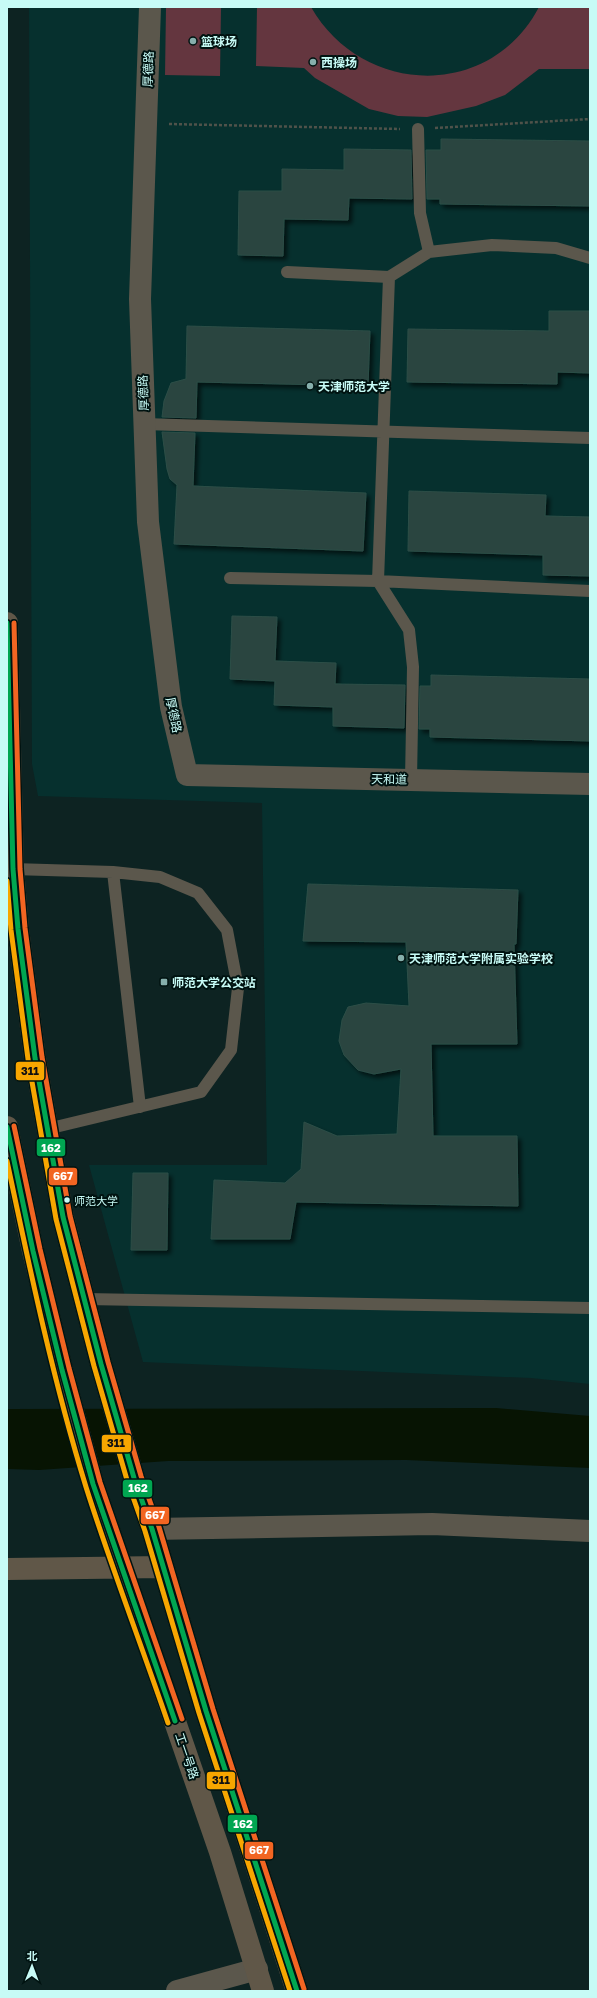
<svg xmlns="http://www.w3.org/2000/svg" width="597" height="1998" font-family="'Golos Text','Noto Sans SC',sans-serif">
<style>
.built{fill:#06302e}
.green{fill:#64363f}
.water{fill:#071403}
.building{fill:#2a4440;stroke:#2c4e47;filter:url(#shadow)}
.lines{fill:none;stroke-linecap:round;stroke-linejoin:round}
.path{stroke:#4f524a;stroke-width:2.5;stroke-dasharray:3 2;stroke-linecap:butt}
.lane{stroke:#5b574c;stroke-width:12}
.street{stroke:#5b574c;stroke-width:22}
.secondary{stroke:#605748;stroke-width:22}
.bus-1-casing{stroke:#001311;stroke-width:8}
.bus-2-casing{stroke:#001311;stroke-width:8}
.bus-3-casing{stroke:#001311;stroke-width:8}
.bus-1{stroke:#00a651;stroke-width:5}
.bus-2{stroke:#f7a600;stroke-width:5}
.bus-3{stroke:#f26522;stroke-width:5}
.poi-dot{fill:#86afac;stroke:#001311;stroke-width:1.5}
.bus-dot{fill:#c7fbf6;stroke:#001311;stroke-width:1.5}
.labels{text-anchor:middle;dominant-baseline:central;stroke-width:4;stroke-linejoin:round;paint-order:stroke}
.bus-label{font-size:11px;fill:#c7fbf6;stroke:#001311;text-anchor:start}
.poi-label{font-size:12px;font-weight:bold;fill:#c7fbf6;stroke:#001311;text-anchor:start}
.street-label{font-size:12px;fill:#c7fbf6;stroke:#001311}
.line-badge{stroke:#001311;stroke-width:1.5}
.badge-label{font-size:11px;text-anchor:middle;font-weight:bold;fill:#fff}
.pale-badge-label{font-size:11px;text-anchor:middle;font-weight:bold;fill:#111}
</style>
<defs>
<filter id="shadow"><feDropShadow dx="3.5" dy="3.5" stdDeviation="2" flood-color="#0009"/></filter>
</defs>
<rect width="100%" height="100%" fill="#0d2322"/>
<path class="built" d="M29,7H590V1384L531,1378L143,1362L89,1165H267L262,803L38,796L32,764Z"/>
<path class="green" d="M166,7H221L220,76L165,75Z
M257,7H311C362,96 490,101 539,7H590V69H539L505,95L476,106L427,117L398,116L369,109L315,78L304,68L256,66Z"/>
<path class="water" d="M496,1408L590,1416V1468L406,1460L168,1461L39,1470L7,1469V1409Z"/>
<path class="building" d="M441,139L590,141V206L440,204V199H427L426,150H441Z
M344,149L411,150L412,199L349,198L348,220L284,219L283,256L238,255L239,191H282V169L344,170Z
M549,311H590V373L557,372V384L407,382L408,329L549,331Z
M187,326L370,331L368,386L197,382L196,418L162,417L164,401L171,383L186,379Z
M162,432L195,433L193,486L366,493L363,551L174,544L177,485L170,479L167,469Z
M409,491L546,495L545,516L590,517V576L543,575V555L408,551Z
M232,616L277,617L275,661L336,663L335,684L405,685L404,728L333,726V707L274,705L275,681L230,679Z
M431,675L590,679V741L430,737V729H419L420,686H431Z
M308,884L518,890L516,944H514L517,1044H431L433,1136H517L518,1206L296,1202L290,1239H211L214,1180L285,1183L301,1169L304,1122L337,1136L397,1134L401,1069L374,1074L358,1070L344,1055L339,1041L342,1020L348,1007L366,1003L409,1006L406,942L303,941Z
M133,1173H168L167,1250H131Z"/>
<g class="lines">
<path class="path" d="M169,124L400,129
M435,128L590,119"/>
<path class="lane" d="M418,129L420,213L429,252
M590,258L556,248L492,245L429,252L389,277L378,581L590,591
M287,272L389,277
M144,424L590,438
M230,578L378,581L409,630L413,667L411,780
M13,869L113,872L160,877L198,893L227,930L238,988L231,1050L201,1092L47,1129
M113,872L140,1107
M85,1299L590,1308"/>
<path class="street" d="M150,7L140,299L148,522L171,707L187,775L590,784
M152,1529L432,1524L590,1531
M177,1991L257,1969"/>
<path class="secondary" d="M7,623L13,869L18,929L35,1058L63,1217L101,1364L134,1478L152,1529L206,1711L297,1991
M7,1127L33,1251L62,1370L93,1484L220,1852L263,1991
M7,1569L163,1567"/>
<g class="bus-1-casing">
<path id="bus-1" d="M7,623L13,869L18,929L35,1058L63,1217L101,1364L134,1478L152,1529L206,1711L297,1991
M7,1127L33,1251L62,1370L93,1484L175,1721"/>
</g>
<g class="bus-2-casing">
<path id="bus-2" d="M7,881L11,930L28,1059L56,1219L94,1366L127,1480L145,1531L199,1713L290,1991
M7,1161C30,1270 53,1380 86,1487C111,1566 141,1644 168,1723"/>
</g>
<g class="bus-3-casing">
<path id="bus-3" d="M14,623L20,869L25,928L42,1057L70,1216L108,1362L141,1476L159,1527L213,1709L304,1989
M14,1126L40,1249L69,1368L100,1482L182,1719"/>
</g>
<use href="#bus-1" class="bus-1"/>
<use href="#bus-2" class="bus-2"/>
<use href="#bus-3" class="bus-3"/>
</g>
<g class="poi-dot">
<circle cx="193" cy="41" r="4"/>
<circle cx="313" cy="62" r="4"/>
<circle cx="310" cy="386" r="4"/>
<circle cx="401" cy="958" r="4"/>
<rect x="160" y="978" width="8" height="8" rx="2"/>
</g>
<circle class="bus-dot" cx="67" cy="1200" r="3.5"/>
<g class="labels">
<g class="bus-label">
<text x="74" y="1200">师范大学</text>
</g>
<g class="poi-label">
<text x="201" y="41">篮球场</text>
<text x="321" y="62">西操场</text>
<text x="318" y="386">天津师范大学</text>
<text x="409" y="958">天津师范大学附属实验学校</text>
<text x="172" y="982">师范大学公交站</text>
</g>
<g class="street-label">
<text transform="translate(148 69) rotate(-88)">厚德路</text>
<text transform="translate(143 393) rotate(-92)">厚德路</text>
<text transform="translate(174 715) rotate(78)">厚德路</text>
<text transform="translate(389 779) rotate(1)">天和道</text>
<text transform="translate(187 1756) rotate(71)">工一号路</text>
</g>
</g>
<g class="line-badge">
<rect x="15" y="1061" width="30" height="20" rx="4" fill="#f7a600"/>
<rect x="36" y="1138" width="30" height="19" rx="4" fill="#00a651"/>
<rect x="48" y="1167" width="30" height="19" rx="4" fill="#f26522"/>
<rect x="101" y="1434" width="31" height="19" rx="4" fill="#f7a600"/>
<rect x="122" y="1479" width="31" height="19" rx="4" fill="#00a651"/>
<rect x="140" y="1506" width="30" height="19" rx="4" fill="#f26522"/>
<rect x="206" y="1771" width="30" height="19" rx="4" fill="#f7a600"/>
<rect x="227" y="1814" width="31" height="19" rx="4" fill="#00a651"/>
<rect x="244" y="1841" width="30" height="19" rx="4" fill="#f26522"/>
</g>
<g class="badge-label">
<text x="51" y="1152">162</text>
<text x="63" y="1180">667</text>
<text x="138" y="1492">162</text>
<text x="155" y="1519">667</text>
<text x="243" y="1828">162</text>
<text x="259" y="1854">667</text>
</g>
<g class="pale-badge-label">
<text x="30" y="1075">311</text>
<text x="116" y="1447">311</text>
<text x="221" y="1784">311</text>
</g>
<rect width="597" height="1998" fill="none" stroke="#c7fbf6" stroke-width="16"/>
<g transform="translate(32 1966) rotate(1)" stroke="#001311" stroke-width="3" paint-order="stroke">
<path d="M0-3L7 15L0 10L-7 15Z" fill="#c7fbf6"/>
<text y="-6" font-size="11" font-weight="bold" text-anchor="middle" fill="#c7fbf6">北</text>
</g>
</svg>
